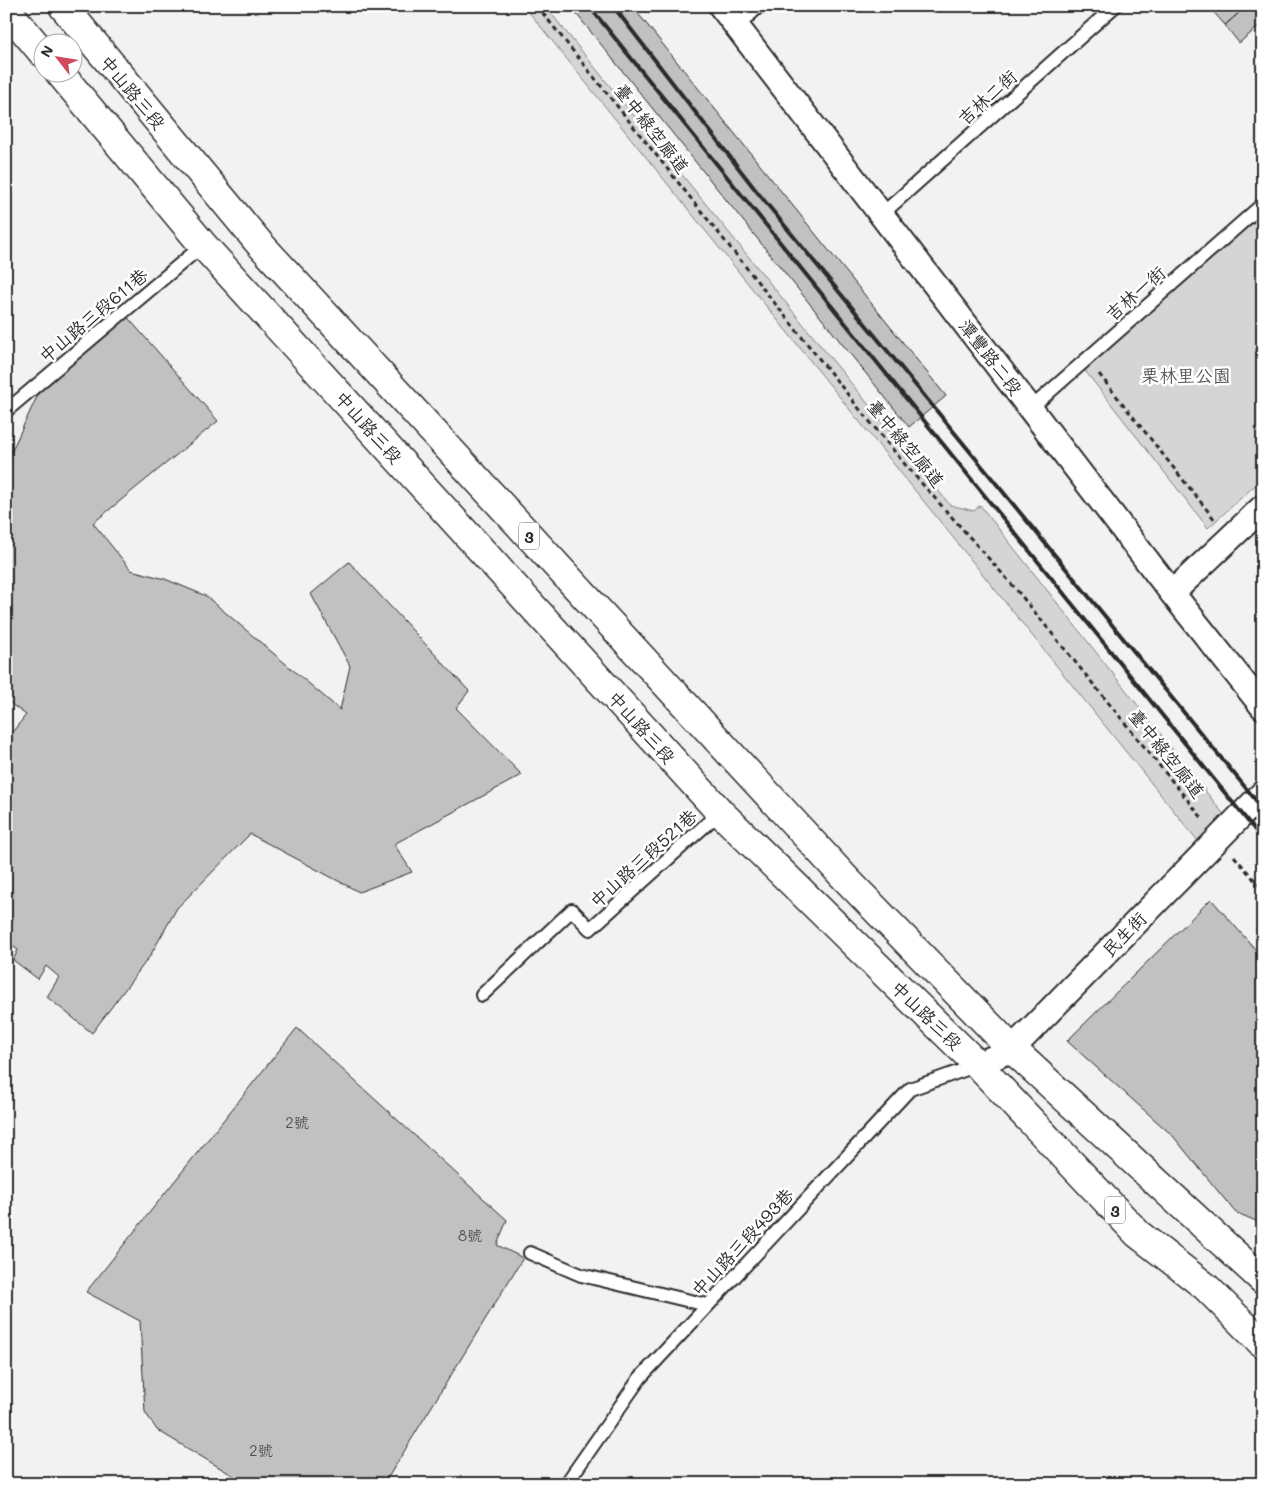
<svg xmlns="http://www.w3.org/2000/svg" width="1269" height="1490" font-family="Mali,'LXGW WenKai TC',sans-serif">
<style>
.green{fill:#d5d5d5;stroke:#808080}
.building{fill:#c1c1c1;stroke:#2b2b2b}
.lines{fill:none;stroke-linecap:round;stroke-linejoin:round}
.lane-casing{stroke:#2b2b2b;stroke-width:16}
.street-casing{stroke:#2b2b2b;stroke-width:28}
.primary-casing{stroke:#2b2b2b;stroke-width:31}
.path{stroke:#2b2b2b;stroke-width:3;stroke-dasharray:5 4;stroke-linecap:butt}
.lane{stroke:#fff;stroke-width:12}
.street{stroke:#fff;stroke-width:24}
.primary{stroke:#fff;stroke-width:28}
.rail{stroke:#2b2b2b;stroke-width:4}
.labels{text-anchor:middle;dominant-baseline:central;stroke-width:5;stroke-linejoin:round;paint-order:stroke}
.number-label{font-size:15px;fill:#505050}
.shield{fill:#fff;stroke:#6b6b6b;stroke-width:1}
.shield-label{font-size:16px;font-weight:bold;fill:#2b2b2b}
.street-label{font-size:18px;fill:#2b2b2b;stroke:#fff}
.park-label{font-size:18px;fill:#565656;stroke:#fff}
</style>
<rect width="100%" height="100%" fill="#f2f2f2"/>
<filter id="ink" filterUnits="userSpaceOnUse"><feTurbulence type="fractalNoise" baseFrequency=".02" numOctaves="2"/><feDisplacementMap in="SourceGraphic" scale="10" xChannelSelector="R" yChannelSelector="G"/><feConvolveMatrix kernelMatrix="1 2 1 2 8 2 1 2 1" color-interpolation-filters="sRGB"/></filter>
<g filter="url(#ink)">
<path class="green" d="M524,6H545L950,505L974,511L980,505L1229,821L1202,846Z
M1263,212V478L1208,528L1079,363Z"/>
<path class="building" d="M570,6H632L946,396L909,427Z
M1211,6H1247L1225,25L1210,8Z
M1247,6H1263V23L1239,43L1225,25Z
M123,312L218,421L93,523L131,570L165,579L206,596L340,710L350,666L311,594L349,562L469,691L456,708L522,775L394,844L412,872L359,892L250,834L177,908L150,956L92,1033L47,997L59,977L46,966L38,979L13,960L18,950L6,941V740L26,715L6,700V463L40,390Z
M1211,899L1263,958V1224L1235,1212L1173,1136L1067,1041Z
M297,1028L507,1220L497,1245L523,1258L384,1484H247L157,1430L145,1412L140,1321L86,1292Z"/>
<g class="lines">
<g class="lane-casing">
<path id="lane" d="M737,27L759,6
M881,215L1115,6
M1030,409L1263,204
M6,411L203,245
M482,995L572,910L590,929L720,812
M530,1253L581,1275L707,1305
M566,1484L640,1378L910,1089L978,1065"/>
</g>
<g class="street-casing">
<path id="street" d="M721,6L1172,593L1263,707
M1172,593L1263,507
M978,1065L1012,1049L1263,793"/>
</g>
<g class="primary-casing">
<path id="primary" d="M63,6L259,243L846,879L1012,1049L1263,1280
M6,9L42,52
M59,72L203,245L720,812L978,1065L1138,1234L1206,1287L1263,1344"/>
</g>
<path class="path" d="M537,6L857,406L908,468L1015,588L1203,819
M1099,374L1215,520
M1256,482L1263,475
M1234,856L1263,890"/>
<use href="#lane" class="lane"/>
<use href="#street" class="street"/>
<use href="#primary" class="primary"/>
<path class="rail" d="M589,6L1263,840
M613,6L758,193L1263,809"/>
</g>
</g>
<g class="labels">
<g class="number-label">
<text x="297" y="1122">2號</text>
<text x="470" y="1235">8號</text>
<text x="261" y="1450">2號</text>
</g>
<g class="shield">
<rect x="519" y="522.5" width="20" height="27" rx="4"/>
<rect x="1105" y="1196.5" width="20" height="27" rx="4"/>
</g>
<g class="shield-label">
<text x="529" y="536">3</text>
<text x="1115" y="1210">3</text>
</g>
<g class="street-label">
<text transform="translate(133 92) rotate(50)">中山路三段</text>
<text transform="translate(987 97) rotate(-42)">吉林二街</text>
<text transform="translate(652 128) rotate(52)">臺中綠空廊道</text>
<text transform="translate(1135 293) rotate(-41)">吉林一街</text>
<text transform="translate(93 315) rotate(-40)">中山路三段611巷</text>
<text transform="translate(991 357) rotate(52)">潭豐路二段</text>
<text transform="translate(369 427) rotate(48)">中山路三段</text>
<text transform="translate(906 443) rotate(50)">臺中綠空廊道</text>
<text transform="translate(642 727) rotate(48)">中山路三段</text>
<text transform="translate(1167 753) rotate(51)">臺中綠空廊道</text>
<text transform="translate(643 858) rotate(-42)">中山路三段521巷</text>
<text transform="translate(1124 934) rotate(-46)">民生街</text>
<text transform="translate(927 1015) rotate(44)">中山路三段</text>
<text transform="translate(742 1242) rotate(-47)">中山路三段493巷</text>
</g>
<g class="park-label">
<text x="1186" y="375">栗林里公園</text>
</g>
</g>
<rect width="1269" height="1490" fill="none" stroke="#fff" stroke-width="25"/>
<rect x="12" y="12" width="1244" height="1465" fill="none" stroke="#2b2b2b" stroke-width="2" filter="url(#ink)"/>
<g transform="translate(58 58) rotate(301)"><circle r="24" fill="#ffffff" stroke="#aaaaaa"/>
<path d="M0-4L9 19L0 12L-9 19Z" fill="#d1495b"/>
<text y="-8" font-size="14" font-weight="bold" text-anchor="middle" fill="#2b2b2b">N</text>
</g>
</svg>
